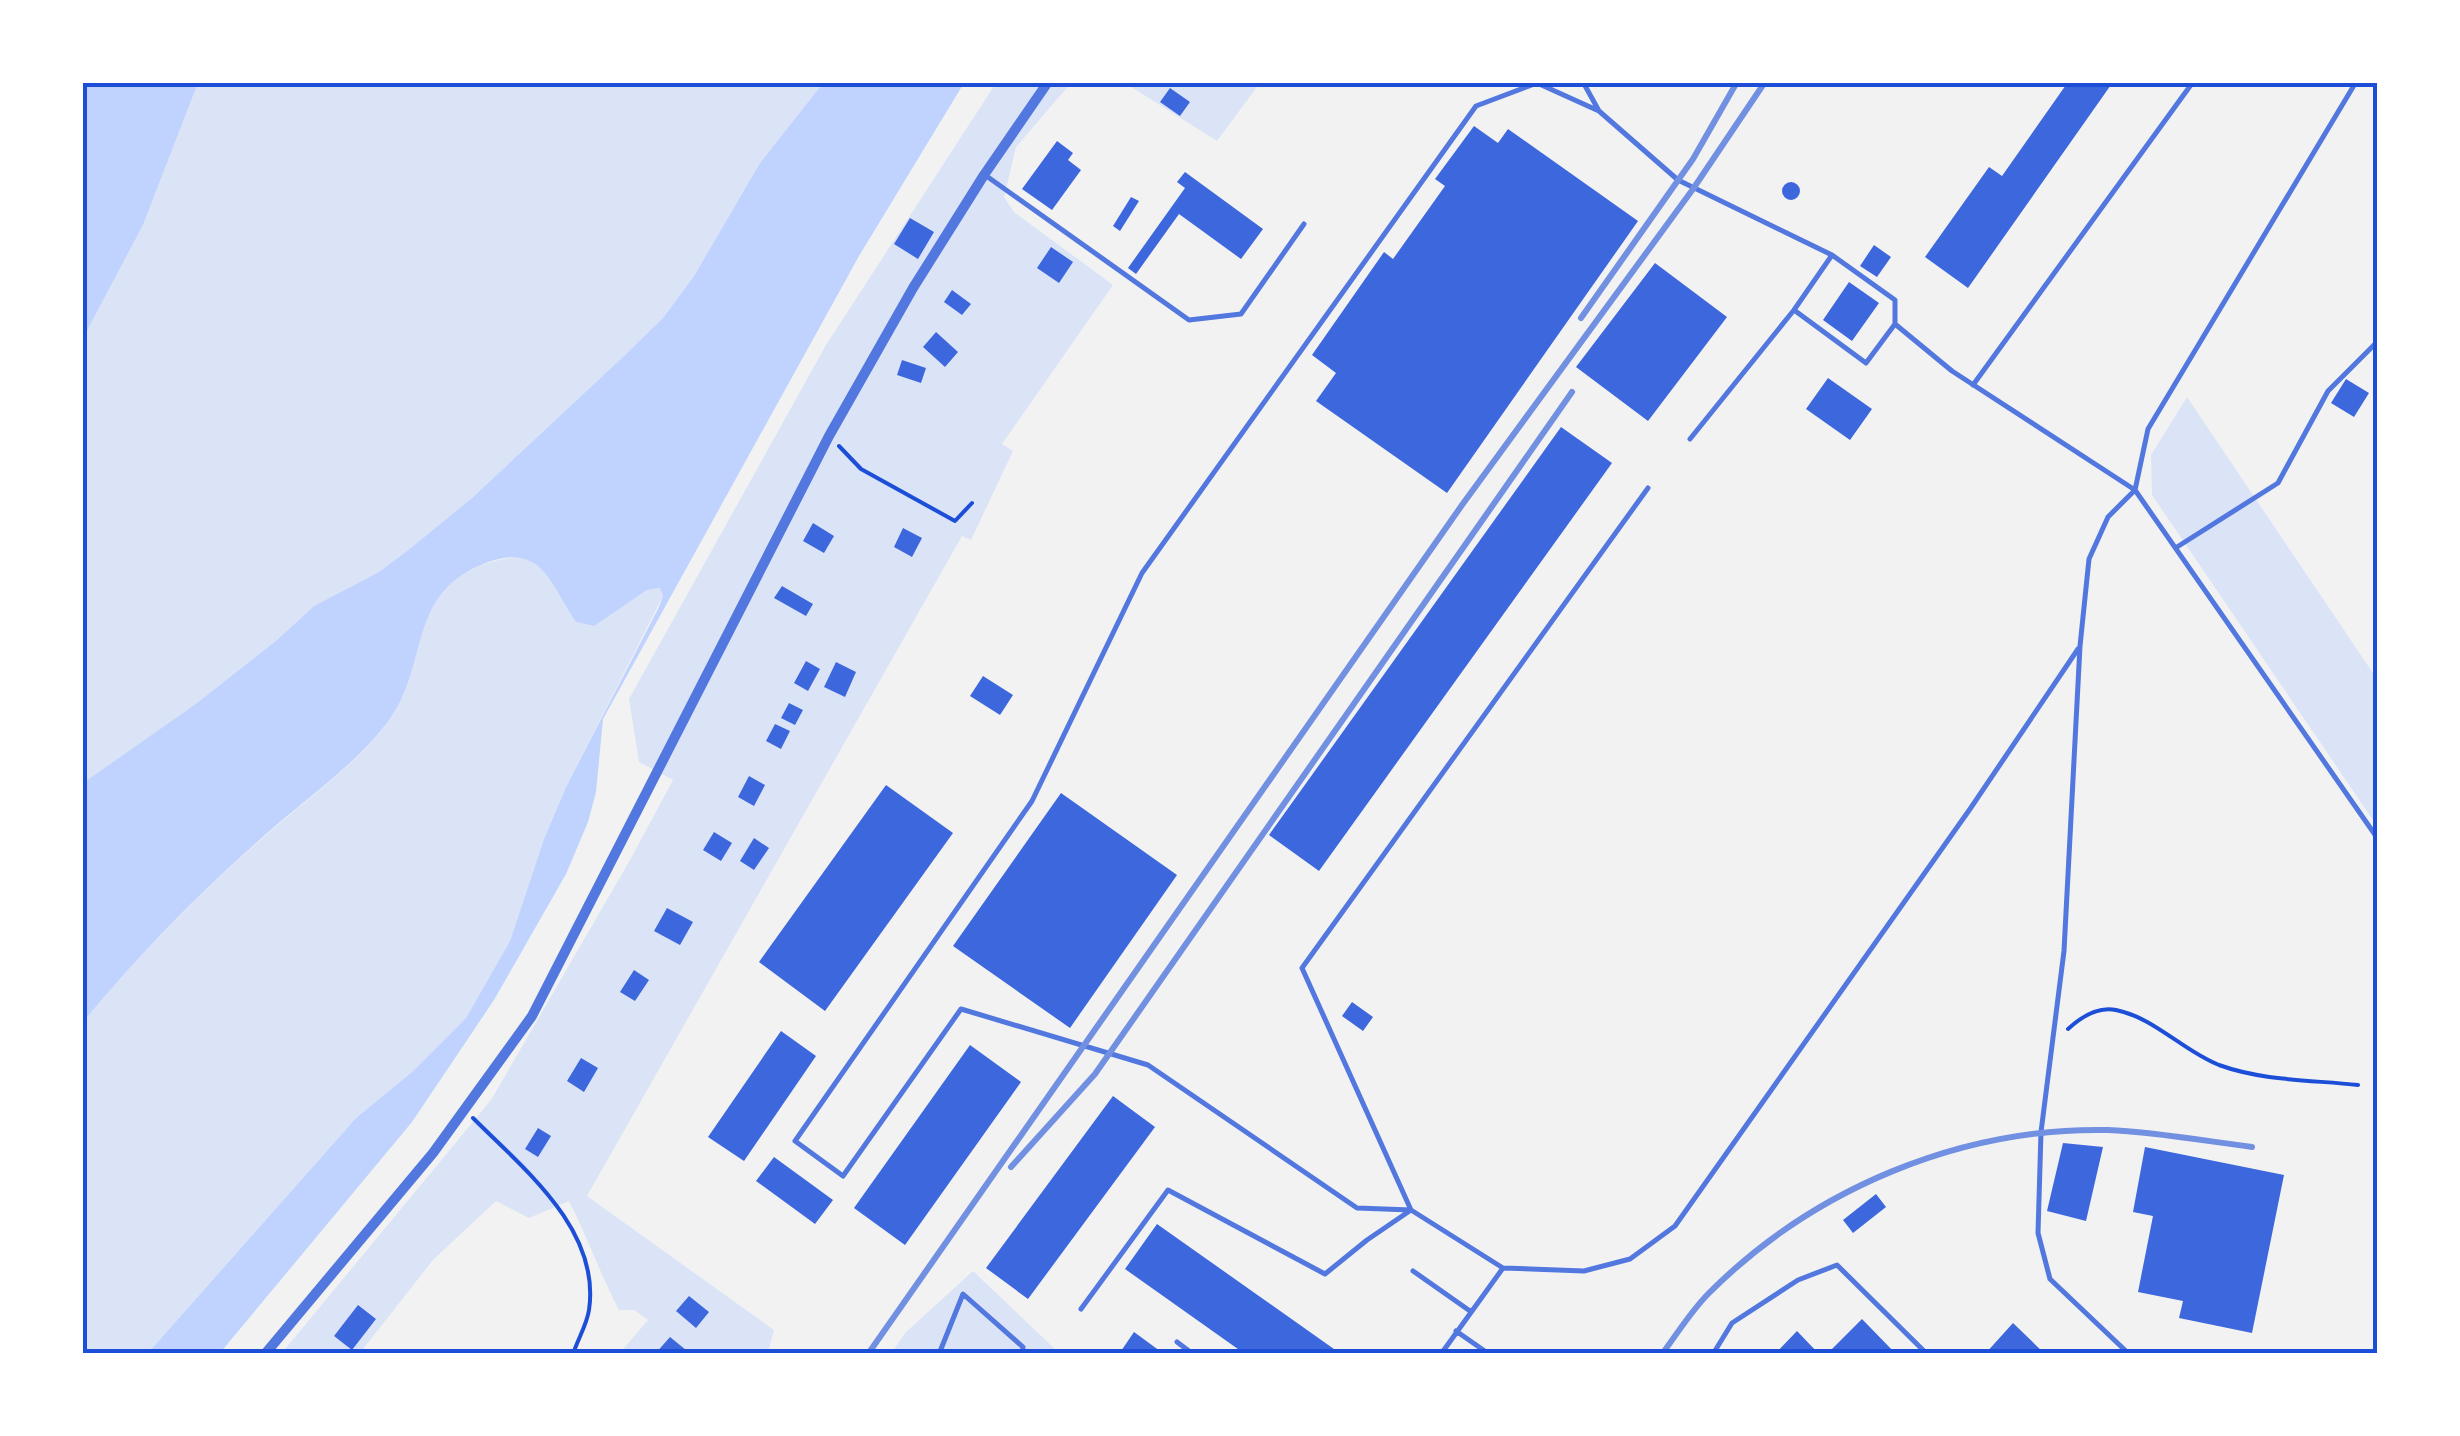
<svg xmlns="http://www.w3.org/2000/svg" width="2460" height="1436" font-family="'Golos Text',sans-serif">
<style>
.green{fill:#dbe4f7}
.water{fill:#bfd3fe}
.building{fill:#3d67dc}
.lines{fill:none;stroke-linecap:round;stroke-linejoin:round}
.path{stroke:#1d4ed8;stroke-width:4}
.service{stroke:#5277de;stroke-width:5}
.minor{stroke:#5277de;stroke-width:10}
.rail{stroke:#7290e2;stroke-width:6}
.neatline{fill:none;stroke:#1d4ed8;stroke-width:4}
</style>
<rect width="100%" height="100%" fill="#f2f2f2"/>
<path class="green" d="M198,83H824L760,163L694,276L663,318L625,355L472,498L407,551L379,572L314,606L277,640L197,703L83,783L82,338L143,225Z
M996,83H1071L1016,147L1004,197L1014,212L1113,285L1002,444L1013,451L971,540L962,536L587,1196L774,1330L768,1353H620L648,1320L634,1310H619C600,1274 588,1238 569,1201L529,1218L496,1201L433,1260L360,1353L281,1354L491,1100L630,860L673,780L639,762L629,699L826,345Z
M1125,83H1260L1217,141Z
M2187,397L2377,679V826L2152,495L2151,455Z
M519,556C550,565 560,596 576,622L593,626L647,590L661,588L663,596L566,787L544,839L510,941L466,1018L412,1072L356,1118L148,1353L83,1354V1022C142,950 211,882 282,821C319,790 359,761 388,722C429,666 407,594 482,565C493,560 507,559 519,556Z
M973,1271L1055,1349L1058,1353L891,1354L905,1333Z"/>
<path class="water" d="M83,82L198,83L143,225L83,338Z
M824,82L964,83L859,256L603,719L596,792L588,822L566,874L494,1000L412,1122L220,1353H148L356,1118L412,1072L466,1018L510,941L544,839L566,787L659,607L663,596L660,588L647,590L594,626L576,622C548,580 541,540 481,565C406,596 430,667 387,723C358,761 318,790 281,821C210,882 142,950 83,1022V783L197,703L277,640L314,606L379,572L407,551L472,498L625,355L663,318L694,276L760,163Z"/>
<path class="building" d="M2068,82H2113L1968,288L1925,257L1989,167L2002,176Z
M1170,88L1190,102L1180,116L1160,102Z
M1474,126L1498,143L1508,129L1638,221L1447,493L1316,401L1336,373L1312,355L1384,252L1393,259L1445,186L1435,179Z
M1057,141L1073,153L1068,160L1081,170L1052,210L1022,189Z
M1185,172L1263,229L1241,259L1179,214L1136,274L1128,268L1185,188L1177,182Z
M1782 191a9 9 0 1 1 18 0a9 9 0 1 1-18 0Z
M1131,197L1139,201L1120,231L1113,226Z
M910,218L934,232L918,259L894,244Z
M1874,245L1891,257L1877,277L1860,266Z
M1051,247L1073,262L1059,283L1037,268Z
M1655,263L1727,317L1648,421L1576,367Z
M1849,282L1879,303L1852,341L1823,320Z
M952,290L971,304L962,315L944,302Z
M936,332L958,352L945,367L923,347Z
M902,360L926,368L921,383L897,375Z
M1828,378L1872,409L1850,440L1806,409Z
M2346,379L2369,393L2354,417L2331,403Z
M1561,427L1612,463L1319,871L1269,835Z
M813,523L834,536L824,553L803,541Z
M903,528L922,538L912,557L894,547Z
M782,586L813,604L806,616L774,598Z
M806,661L820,669L808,691L794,683Z
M836,662L856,672L845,697L824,687Z
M983,676L1013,695L1000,715L970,696Z
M789,703L803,710L795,725L781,718Z
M775,724L790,731L781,749L766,741Z
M749,776L765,785L754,806L738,797Z
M886,785L953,833L825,1011L759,962Z
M1061,793L1177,875L1070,1028L953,946Z
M714,832L732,843L721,861L703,850Z
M754,838L769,848L754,870L740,861Z
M667,908L693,922L680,945L654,931Z
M634,970L649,980L635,1001L620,992Z
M1352,1002L1373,1017L1363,1031L1342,1016Z
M781,1031L816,1056L744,1161L708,1137Z
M970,1045L1021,1082L905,1245L854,1208Z
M581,1058L598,1068L584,1092L567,1081Z
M1113,1096L1155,1127L1028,1299L986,1268Z
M538,1128L551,1136L538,1157L525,1149Z
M2063,1143L2103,1147L2086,1221L2047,1211Z
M2145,1147L2284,1175L2252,1333L2179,1318L2183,1301L2138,1292L2153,1216L2133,1212Z
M774,1157L833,1200L815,1224L756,1181Z
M1876,1194L1886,1207L1853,1233L1843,1220Z
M1157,1224L1341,1354H1245L1125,1269Z
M689,1296L709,1312L696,1328L676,1311Z
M358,1305L376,1319L352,1350L334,1336Z
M1862,1319L1896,1354H1827Z
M2013,1323L2045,1354H1985Z
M1797,1331L1819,1354H1775Z
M1134,1332L1164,1354H1119Z
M670,1337L686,1350L683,1354H655Z"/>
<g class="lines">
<path class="path" d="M839,446L861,469L955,521L972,503
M2068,1029C2081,1017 2097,1006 2116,1010C2155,1018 2183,1051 2219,1065C2263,1081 2312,1080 2358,1085
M473,1118C524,1169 601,1230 589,1310C587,1324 578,1339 573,1354"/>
<path class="service" d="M1583,82L1599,111L1678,180L1832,255L1895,300V324
M2356,82L2148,429L2135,490L2378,839
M985,175L1189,320L1241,314L1304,224
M1794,310L1866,363L1895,324L1952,371L2135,490L2108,517L2089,559L2080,646L2064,951L2041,1132L2038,1233L2050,1279L2129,1354
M1973,385L2193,82
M1690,439L1794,310L1832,255
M2177,547L2278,483L2328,391L2378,341
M1503,1268L1411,1210L1357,1208L1148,1065L961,1009L843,1176L795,1141L1032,801L1142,573L1476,106L1537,83L1599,111
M1413,1271L1470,1311
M1081,1309L1168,1190L1325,1274L1367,1240L1411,1210L1302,968L1648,488
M1456,1331L1489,1354
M1177,1342L1193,1354
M939,1354L963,1294L1023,1347L1022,1354
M1441,1354L1503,1268L1584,1271L1630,1259L1675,1226L1970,809L2078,649
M1713,1354L1732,1323L1798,1280L1837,1265L1927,1354"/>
<path class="minor" d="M265,1354L433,1153L532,1016L829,436L913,288L984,175L1048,82"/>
<path class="rail" d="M1581,318L1693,159L1737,82
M1011,1167L1095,1074L1572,392
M868,1354L1462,505L1693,189L1765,82
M1662,1354C1677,1334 1691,1311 1709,1293C1813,1189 1960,1127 2108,1130C2156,1132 2205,1141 2252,1147"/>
</g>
<rect width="2460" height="1436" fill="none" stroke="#ffffff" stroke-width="170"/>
<rect x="85" y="85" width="2290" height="1266" class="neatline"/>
</svg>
